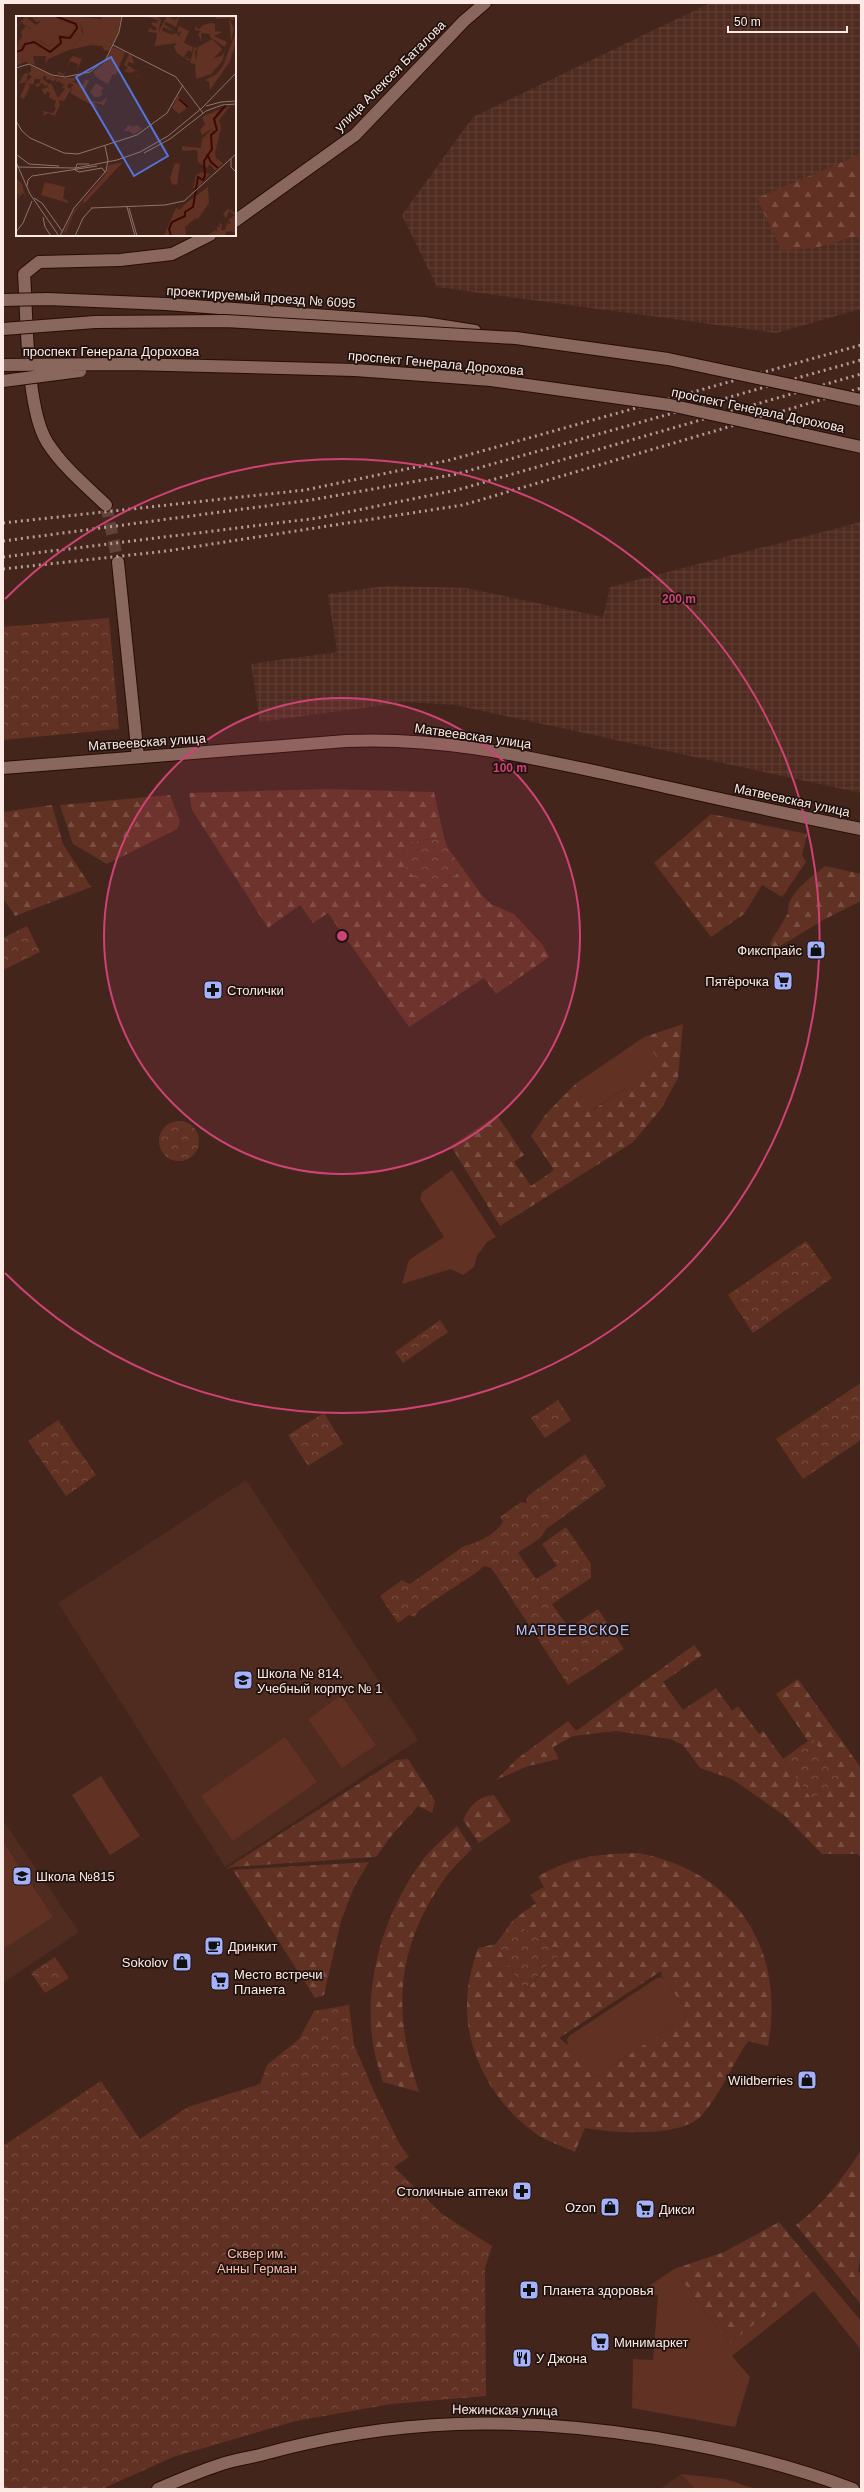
<svg xmlns="http://www.w3.org/2000/svg" width="864" height="2492" font-family="Helvetica,sans-serif">
<style>
.built{fill:#502b20}
.industrial{fill:url(#industrial-grid)}
.grass{fill:#613123}
.forest{fill:url(#forest-firs);fill-rule:evenodd}
.park{fill:url(#park-crowns)}
.lines{fill:none;stroke-linecap:round;stroke-linejoin:round}
.street-tunnel{stroke:#5f433a;stroke-width:12;stroke-dasharray:12 6;stroke-linecap:butt}
.street-casing{stroke:#290d06;stroke-width:14}
.secondary-casing{stroke:#290d06;stroke-width:14}
.street{stroke:#8a675c;stroke-width:12}
.secondary{stroke:#8a675c;stroke-width:12}
.rail{stroke:#b59d96;stroke-width:3;stroke-dasharray:2 4;stroke-linecap:butt}
.secondary-bridge-casing{stroke:#290d06;stroke-width:14;stroke-linecap:butt}
.secondary-bridge{stroke:#8a675c;stroke-width:12}
.ring{fill:none;stroke:#ce4276;stroke-width:2}
.labels{text-anchor:middle;dominant-baseline:central;stroke-width:3.5;stroke-linejoin:round;paint-order:stroke}
.street-label{font-size:13px;fill:#feeae4;stroke:#20130f}
.poi-label{font-size:13px;fill:#feeae4;stroke:#20130f;text-anchor:start}
.park-label{font-size:13px;fill:#f5beae;stroke:#20130f}
.neighbourhood-label{font-size:14px;letter-spacing:1px;fill:#b7c3fb;stroke:#20130f}
.inset-river{fill:none;stroke:#3d0900;stroke-width:2}
.inset-road{fill:none;stroke:#8e746c;stroke-width:1}
.view{fill:#5575db;fill-opacity:0.15;stroke:#5575db;stroke-width:2}
.inset-edge{fill:none;stroke:#feeae4;stroke-width:2}
.centre{fill:#ce4276;stroke:#20130f;stroke-width:2}
.ring-label{font-size:12px;text-anchor:middle;font-weight:bold;fill:#ce4276;stroke:#20130f;stroke-width:3.5;stroke-linejoin:round;paint-order:stroke}
</style>
<defs>
<pattern id="industrial-grid" width="8" height="8" patternUnits="userSpaceOnUse"><rect width="8" height="8" fill="#502b20"/><path d="M0 4h8M4 0v8" fill="none" stroke="#624036"/></pattern>
<pattern id="forest-firs" width="22" height="20" patternUnits="userSpaceOnUse"><rect width="22" height="20" fill="#613123"/><path d="M5 1l3.5 6h-7zM16 11l3.5 6h-7z" fill="#794f43"/></pattern>
<pattern id="park-crowns" width="20" height="18" patternUnits="userSpaceOnUse"><rect width="20" height="18" fill="#613123"/><path d="M2 6a3 3 0 1 1 6 0M12 15a3 3 0 1 1 6 0" fill="none" stroke="#794f43"/></pattern>
</defs>
<rect width="100%" height="100%" fill="#43251c"/>
<path class="built" d="M246,1480L418,1740L225,1867L58,1603Z
M3,1820L79,1932L3,1983Z
M681,2474L695,2489H660Z"/>
<path class="industrial" d="M710,3H861V309L776,333L437,287L402,215L473,117Z
M861,522V793L455,705L406,702L260,722L251,664L337,652L328,594L386,586L466,588L603,617L610,587Z"/>
<path class="grass" d="M644,1037L662,1064L592,1110L575,1084Z
M452,1170L496,1237L487,1242L477,1256L474,1267L463,1275L451,1269L402,1284L409,1260L444,1237L420,1199L422,1192Z
M341,1695L376,1745L342,1768L308,1719Z
M285,1737L317,1782L233,1841L201,1796Z
M101,1776L140,1836L110,1855L72,1795Z
M3,1842L53,1917L3,1949Z
M662,1977L686,2009L687,2014L684,2018L597,2076L592,2077L588,2074L568,2045L567,2040L569,2036L657,1978Z
M674,2269L729,2344L820,2272L861,2321V2350L814,2291L732,2356L750,2377L735,2427L632,2408L633,2359L653,2360L658,2295L642,2294L646,2288Z
M681,2474L725,2479L756,2489H695Z"/>
<path class="forest" d="M861,154V235L818,247L782,251L757,198Z
M327,789L434,792L444,837L411,842L440,887L463,869L482,895L491,904L514,914L542,944L549,957L496,994L484,978L409,1027L328,913L313,923L300,905L268,928L192,810L189,793Z
M170,795L180,821L177,829L107,864L73,844L60,805Z
M52,805L63,844L91,887L15,916L3,898V812Z
M711,814L807,834L802,855L806,862L782,897L762,885L744,914L711,937L654,863Z
M825,866L861,874V901L825,919L772,951L770,943L788,913C787,892 811,878 825,866Z
M683,1024L678,1078L661,1109L632,1143L500,1226L451,1146L497,1115L524,1155L514,1162L531,1186L554,1170L531,1136L546,1114L575,1084L593,1110L661,1064L644,1037Z
M694,1645L702,1655L663,1682L683,1710L716,1688L732,1711L738,1706L759,1734L763,1731L812,1799V1738L808,1741L776,1694L798,1679L861,1768V1859L858,1854H822L785,1816L732,1779L700,1768L683,1745L670,1739L616,1731L573,1736L553,1747L559,1759L528,1766L496,1780L517,1759L568,1721L576,1731Z
M408,1759L435,1801L432,1813L418,1806L392,1835L376,1857L232,1867L224,1870L396,1760Z
M494,1795L511,1821L479,1843L463,1820C469,1806 478,1796 494,1795Z
M457,1826L472,1849C462,1859 451,1869 443,1881C395,1950 393,2014 419,2092L383,2082C380,2072 376,2061 374,2050C362,1983 384,1912 424,1858C433,1847 446,1837 457,1826Z
M638,1853C736,1871 786,1949 768,2046L748,2041C731,2066 721,2094 701,2116C680,2138 613,2133 585,2128L575,2152C562,2146 547,2141 536,2134C495,2105 466,2055 467,2004C467,1985 472,1966 478,1948L496,1944L520,1984L528,1988L544,1969L562,1953L512,1921L536,1903L530,1895L544,1887L538,1876C577,1856 594,1854 638,1853ZM661,1971L662,1977L686,2009L687,2014L684,2018L597,2076L592,2077L568,2045L559,2038Z
M369,1862L354,1887L341,1921L324,1995L315,1998L233,1870Z
M861,2150V2254L858,2271L861,2275V2304L796,2225C823,2205 843,2178 861,2150Z
M779,2222L820,2272L729,2344L674,2269L724,2252Z"/>
<path class="park" d="M109,618L119,729L3,740V627Z
M444,837L448,848L463,869L440,887L419,883L403,863L411,842Z
M27,926L40,952L3,970V938Z
M159 1141a20 20 0 1 1 40 0a20 20 0 1 1-40 0Z
M806,1241L832,1278L753,1333L728,1295Z
M440,1320L448,1332L403,1363L395,1352Z
M861,1383V1440L803,1479L776,1439Z
M558,1400L571,1420L545,1438L531,1418Z
M324,1413L343,1444L308,1466L288,1435Z
M58,1420L96,1475L66,1496L28,1441Z
M585,1454L606,1486L546,1529L540,1538L518,1553L536,1579L557,1566L542,1544L566,1527L591,1564V1578L552,1604L569,1628L598,1609L624,1649L568,1685L498,1578L491,1568L484,1566L476,1573L418,1611L415,1617L409,1615L398,1623L380,1596L402,1580L410,1584L464,1546C476,1544 498,1533 503,1521L500,1517L521,1502L526,1503L528,1496Z
M812,1738L841,1779L812,1799L783,1759Z
M512,1921L562,1953L544,1969L527,1988L520,1984L496,1944Z
M55,1957L69,1978L45,1993L31,1973Z
M349,2005L354,2045L377,2098L399,2143L409,2157L394,2167L442,2214L492,2246L485,2268L486,2396L391,2404L296,2421L173,2457L102,2489H3V2146L101,2081L140,2139L188,2107L260,2084L267,2065L299,2039L314,2011Z"/>
<g class="lines">
<path class="street-tunnel" d="M106,505L118,562"/>
<g class="street-casing">
<path id="street" d="M235,221L355,135L464,21L485,3
M106,505C86,486 62,466 47,442C26,408 27,316 24,274L39,262L120,260L172,254L210,235
M118,562L138,757"/>
</g>
<g class="secondary-casing">
<path id="secondary" d="M166,304L424,323L475,331
M3,768L346,741C437,737 515,754 603,773C689,792 775,812 861,829
M158,2489C179,2480 200,2471 222,2464C234,2460 247,2458 260,2455C397,2417 516,2416 656,2438C723,2449 790,2465 853,2489"/>
</g>
<use href="#street" class="street"/>
<use href="#secondary" class="secondary"/>
<path class="rail" d="M3,523L305,490L450,460L861,345
M3,541L311,500L457,474L861,360
M3,557L318,518L457,490L861,374
M3,569L167,551L463,505L861,388"/>
<g class="secondary-bridge-casing">
<path id="secondary-bridge" d="M3,300L48,299L166,304
M3,329L95,322L225,321L516,338L668,359L861,400
M3,365L129,364L355,370L491,380L670,405L861,447
M3,381L80,371"/>
</g>
<use href="#secondary-bridge" class="secondary-bridge"/>
</g>
<circle cx="342" cy="936" r="238" fill="#ce4276" fill-opacity=".12"/>
<g class="ring">
<circle cx="342" cy="936" r="238"/>
<path d="M5 599A477 477 0 1 1 5 1273"/>
</g>
<defs>
<g id="shop-square" transform="scale(1)"><rect x="-9" y="-9" width="18" height="18" rx="4" fill="#a4b2fc" stroke="#20130f"/><path d="M-5-2.5h2.3a2.7 3.5 0 0 1 5.4 0H5L5.5 6h-11ZM-1.5-2.5h3a1.5 2.3 0 0 0-3 0Z" fill="#111"/></g>
<g id="supermarket-square" transform="scale(1)"><rect x="-9" y="-9" width="18" height="18" rx="4" fill="#a4b2fc" stroke="#20130f"/><path d="M-6-5.5h2.5l.6 2H6L4.5 2H-2.5L-4.4-4H-6ZM-1.5 3.2a1.3 1.3 0 1 0 .1 0ZM3 3.2a1.3 1.3 0 1 0 .1 0Z" fill="#111"/></g>
<g id="pharmacy-square" transform="scale(1)"><rect x="-9" y="-9" width="18" height="18" rx="4" fill="#a4b2fc" stroke="#20130f"/><path d="M-2-6h4v4h4v4h-4v4h-4v-4h-4v-4h4Z" fill="#111"/></g>
<g id="school-square" transform="scale(1)"><rect x="-9" y="-9" width="18" height="18" rx="4" fill="#a4b2fc" stroke="#20130f"/><path d="M0-5L7-2L0 1L-7-2ZM-4 1L0 2.5L4 1V4Q0 6-4 4Z" fill="#111"/></g>
<g id="cafe-square" transform="scale(1)"><rect x="-9" y="-9" width="18" height="18" rx="4" fill="#a4b2fc" stroke="#20130f"/><path d="M-5.5-4.5H6V0H3Q3 3.5 0 3.5H-2.5Q-5.5 3.5-5.5 0ZM3-3.2v2h1.7v-2ZM-6 4.5H4V6H-6Z" fill="#111"/></g>
<g id="restaurant-square" transform="scale(1)"><rect x="-9" y="-9" width="18" height="18" rx="4" fill="#a4b2fc" stroke="#20130f"/><path d="M-5-6h1v4h1v-4h1v4h1v-4h1v5L-1.5 .5V6h-2V.5L-5-1ZM5-6V6H3V1.5H1.5Q1.5-4 5-6Z" fill="#111"/></g>
</defs>
<g fill-rule="evenodd">
<use href="#shop-square" x="816" y="950"/>
<use href="#supermarket-square" x="783" y="981"/>
<use href="#pharmacy-square" x="213" y="990"/>
<use href="#school-square" x="243" y="1680"/>
<use href="#school-square" x="22" y="1876"/>
<use href="#cafe-square" x="214" y="1946"/>
<use href="#shop-square" x="182" y="1962"/>
<use href="#supermarket-square" x="220" y="1981"/>
<use href="#shop-square" x="807" y="2080"/>
<use href="#pharmacy-square" x="522" y="2191"/>
<use href="#shop-square" x="610" y="2207"/>
<use href="#supermarket-square" x="645" y="2209"/>
<use href="#pharmacy-square" x="529" y="2290"/>
<use href="#supermarket-square" x="600" y="2342"/>
<use href="#restaurant-square" x="522" y="2358"/>
</g>
<g class="labels">
<g class="street-label">
<text transform="translate(390 76) rotate(-45)">улица Алексея Баталова</text>
<text transform="translate(261 297) rotate(4)">проектируемый проезд № 6095</text>
<text x="111" y="351">проспект Генерала Дорохова</text>
<text transform="translate(436 363) rotate(5)">проспект Генерала Дорохова</text>
<text transform="translate(758 410) rotate(12)">проспект Генерала Дорохова</text>
<text transform="translate(473 736) rotate(8)">Матвеевская улица</text>
<text transform="translate(147 742) rotate(-4)">Матвеевская улица</text>
<text transform="translate(792 800) rotate(12)">Матвеевская улица</text>
<text transform="translate(505 2410) rotate(1)">Нежинская улица</text>
</g>
<g class="poi-label">
<text x="802" y="950" text-anchor="end">Фикспрайс</text>
<text x="769" y="981" text-anchor="end">Пятёрочка</text>
<text x="227" y="990">Столички</text>
<text x="257" y="1673">Школа № 814.<tspan x="257" dy="15">Учебный корпус № 1</tspan></text>
<text x="36" y="1876">Школа №815</text>
<text x="228" y="1946">Дринкит</text>
<text x="168" y="1962" text-anchor="end">Sokolov</text>
<text x="234" y="1974">Место встречи<tspan x="234" dy="15">Планета</tspan></text>
<text x="793" y="2080" text-anchor="end">Wildberries</text>
<text x="508" y="2191" text-anchor="end">Столичные аптеки</text>
<text x="596" y="2207" text-anchor="end">Ozon</text>
<text x="659" y="2209">Дикси</text>
<text x="543" y="2290">Планета здоровья</text>
<text x="614" y="2342">Минимаркет</text>
<text x="536" y="2358">У Джона</text>
</g>
<g class="park-label">
<text x="257" y="2253">Сквер им.<tspan x="257" dy="15">Анны Герман</tspan></text>
</g>
<g class="neighbourhood-label">
<text x="573" y="1630">МАТВЕЕВСКОЕ</text>
</g>
</g>
<g transform="translate(16 16)">
<rect width="220" height="220" fill="#43251c"/>
<path d="M10,0H13L11,2L20,9L25,5L20,6L15,0H34L41,11V2L59,9L53,20L43,19L33,31L24,25L0,31L14,12L8,9L6,6L0,11ZM53,0L85,3L86,0H105L102,17L93,35L88,34L86,30L75,29L53,34L67,20V15L64,8ZM204,93L197,103V112L186,119L184,114L189,108L186,101ZM107,146L67,189L52,220L49,219V215L46,220L57,196L89,159L93,149ZM67,185L68,186L52,220L49,219L57,199Z" fill="#613123" fill-rule="evenodd"/>
<path d="M34,0H53L59,3L64,8L67,20L53,34L32,43L29,49L30,40H17L19,49L9,46L0,50V31L4,30L8,25L21,24L33,31L43,19L53,20L58,9L42,3L47,12L41,14ZM130,0H140L145,4L142,17L151,0L159,4L164,0L160,11L150,6L148,8L159,16L147,11L146,15L157,19V17L162,18V21L166,15L161,17L163,10L173,15L168,27L177,31L176,36L172,34L168,41L174,43L173,45L161,37L158,31L161,27L139,30L141,17L132,16L134,12L139,15L141,12L135,8L137,6L142,8L140,5H144ZM195,0H220L217,4L213,2L218,13L215,25L213,2L200,3V0ZM195,7L199,8V15L206,16L198,20L211,26L209,31L194,21V18L185,17L186,26L182,18L185,15L179,14V11L183,13L187,9ZM10,10L21,19L0,28L6,21L5,16ZM220,15V27L214,45L194,74L193,66L189,64L201,58L207,50ZM196,23L206,33L208,31L197,43L207,39L209,33L207,44L195,58L180,63L179,48L174,47L178,31L181,32V35L179,34L180,45L182,31ZM113,38L116,40L118,48L113,46L111,49L124,57L122,61L117,58L122,60L124,57L119,55L114,57L108,55L112,52L108,49ZM57,40L66,43L61,54L62,48L54,45L48,60L42,58V55L47,58L50,55L54,43ZM15,50L41,62L37,66L34,63L31,64L29,59L26,62L33,68L35,67L42,82L49,73L46,71L48,69L42,65L39,67L41,62H59V65H55L67,69L69,63L73,65L68,75L74,85L85,86L91,81L90,85L87,90L86,88L78,87L82,92L74,88L54,77L56,73L54,72L58,69L53,67L51,71L55,73L48,85L43,84L44,89L39,100L32,97L28,100L27,95L37,97L40,92L38,90L40,85L33,81L34,77L31,76L29,79L25,73L31,72L32,69L29,70L26,67L22,71L18,69L24,67L25,63H19L17,69L12,67L14,70L8,83L4,81L11,65L16,61L12,57L10,66L3,68L8,58L15,56ZM80,67L88,72L85,75L87,78L83,81H78L74,76ZM162,80L173,90L163,98L156,92ZM215,89L203,104L205,112L199,137L200,142L207,147L199,155L194,148L191,152L182,146L181,134L166,135V130L185,132L186,123L197,112V103L204,95ZM112,109L118,111L120,109L126,113L117,119L114,115H108ZM159,147L164,148L161,169L156,168L154,162ZM186,156L194,158L182,171L177,172L180,159ZM0,162L6,168L10,182L7,177L0,184L4,177L0,180ZM29,166L49,171L47,182L52,185V187L25,179ZM192,171L193,187L182,203L180,202L169,211L170,220H148L160,192L164,194L169,188ZM212,193L220,197V218L215,215L210,216V220H198V217L196,220H190L200,214L203,217L201,213V210L204,212L203,207L206,208L205,214H209L211,207L215,208L212,204L219,199L213,195L210,202L207,198Z" fill="#613123"/>
<path d="M97,31L109,36L100,59L97,58L92,68L81,62L77,56L89,46Z" fill="#613123"/>
<path class="inset-river" d="M0,36L6,34L9,28L18,26L34,36L45,27L44,21L54,22L61,12L60,8L39,0M163,83L172,91M191,138L195,146L202,152M155,220L153,213L156,206L169,200V196L177,191L182,161L187,164L189,160L188,145L196,133L195,119L201,114L198,103L210,89"/>
<path class="inset-road" d="M97,29L160,61L187,97M0,52L13,48L36,59L49,61L74,56L90,43L103,16L106,0M190,90L205,86L220,85M0,105L6,115L14,122L48,137L62,138L121,119L151,97L167,69M128,137L154,123L190,95L206,89L220,88M1,139L13,148L43,150M215,143V151L220,156M0,146L14,178L43,220M73,148H61L59,154L63,156L86,152L89,156M0,151L60,152L101,144L124,136L152,120L186,92L220,57M11,170L12,164L16,160L81,150M18,182L26,187L46,215M111,191L119,220M75,192L149,189L168,185L220,138M113,192L121,220M27,201L29,211L35,220M0,216L7,207L16,185M44,220L58,192L90,155L92,144L89,130M59,220L67,202L76,192"/>
<path class="view" d="M95,41L152,140L118,160L60,61Z"/>
<rect width="220" height="220" class="inset-edge"/>
</g>
<circle cx="342" cy="936" r="6" class="centre"/>
<g class="ring-label">
<text x="679" y="603">200 m</text>
<text x="510" y="772">100 m</text>
</g>
<rect width="864" height="2492" fill="none" stroke="#feeae4" stroke-width="8"/>
<path d="M728 26v6h119v-6" fill="none" stroke="#feeae4" stroke-width="2"/>
<text x="734" y="26" font-size="12" fill="#feeae4" stroke="#20130f" stroke-width="3" paint-order="stroke">50 m</text>
</svg>
